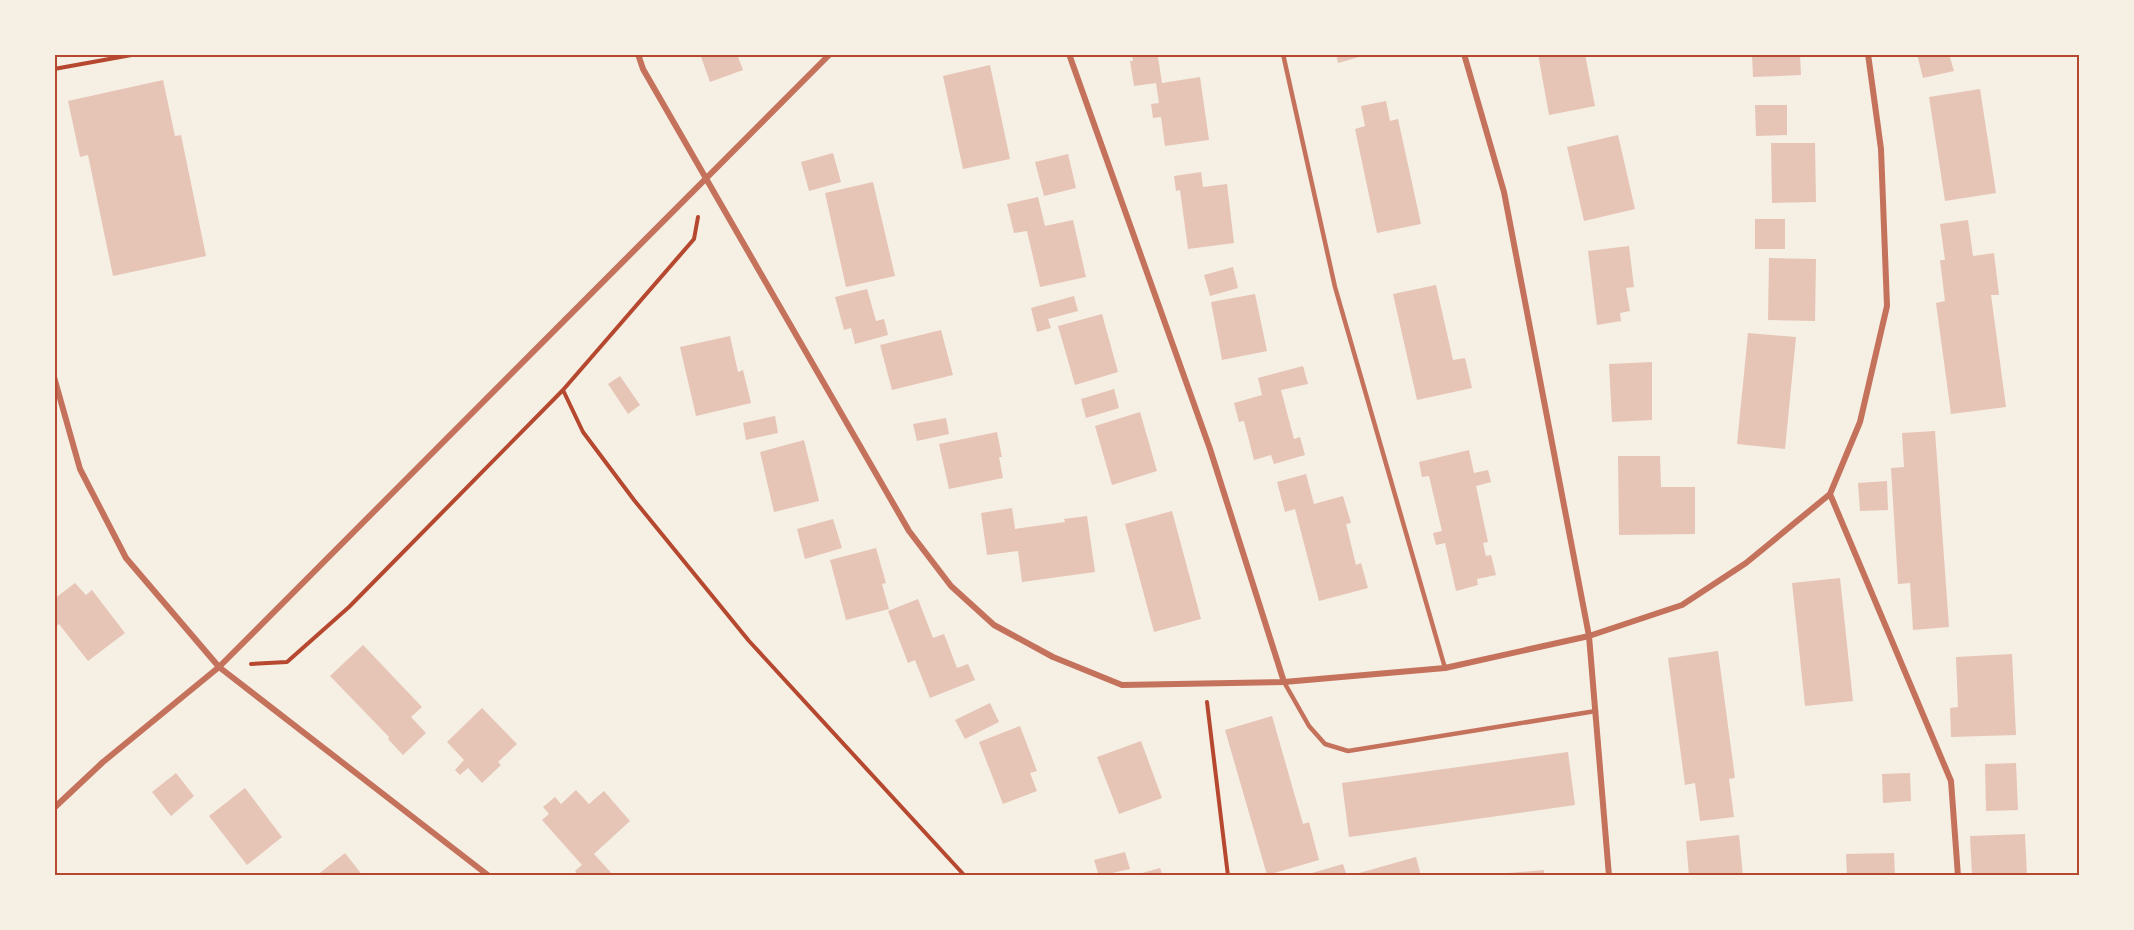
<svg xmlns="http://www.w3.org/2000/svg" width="2134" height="930" font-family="Raleway,sans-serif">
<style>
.building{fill:#e6c5b7}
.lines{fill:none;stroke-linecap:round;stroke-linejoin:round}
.path{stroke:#b5482f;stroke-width:4}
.service{stroke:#c5725c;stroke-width:4.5}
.minor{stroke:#c5725c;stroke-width:6}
.neatline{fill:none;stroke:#b5482f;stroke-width:2}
</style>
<rect width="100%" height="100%" fill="#f6efe4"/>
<path class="building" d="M700,54H737L743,70L710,82Z
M1132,54H1161L1162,57H1158L1162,83L1200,77L1209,140L1165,146L1161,117L1153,118L1151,104L1159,103L1156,83L1134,86L1130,61H1133Z
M1336,54H1366V55L1338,63Z
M1538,54H1585L1595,106L1549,115Z
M1752,54H1800L1801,75L1753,77Z
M1917,54H1949L1954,71L1923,78Z
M990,65L1010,159L963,169L943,76Z
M163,80L175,136L181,135L206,256L113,276L88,155L80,157L68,101Z
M1980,89L1996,193L1945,201L1929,97Z
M1386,101L1390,121L1398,119L1421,224L1377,233L1355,129L1365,126L1361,106Z
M1755,105H1787V135L1756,136Z
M1618,135L1635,209L1584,221L1567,147Z
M1771,143H1815L1816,202L1772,203Z
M833,153L841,182L809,191L801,162Z
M1068,154L1076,188L1044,196L1035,162Z
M1201,172L1203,187L1227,184L1234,243L1188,249L1180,190L1176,191L1174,176Z
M873,182L895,276L846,287L825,193Z
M1038,197L1045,226L1073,220L1086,277L1040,287L1027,231L1014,233L1007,204Z
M1755,219H1785V249H1755Z
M1968,220L1973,256L1994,253L1999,295H1991L2006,407L1951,414L1936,303L1945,301L1940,260H1945L1940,224Z
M1629,246L1634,287L1626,288L1630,311L1620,313L1621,321L1597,325L1588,251Z
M1769,258L1816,259L1815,321L1768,320Z
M1233,267L1238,288L1210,296L1204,275Z
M1436,285L1453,360L1465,358L1472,388L1417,400L1393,294Z
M867,289L876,321L884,319L888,335L855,344L851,328L844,330L835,297Z
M1255,294L1267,351L1222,360L1211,302Z
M1074,296L1078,311L1048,319L1051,328L1037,332L1031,308Z
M1102,314L1118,372L1075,385L1058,326Z
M941,330L953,375L892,390L880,345Z
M1748,333L1796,337L1785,449L1737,444Z
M730,336L738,372L743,370L751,403L696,416L680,347Z
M1652,362V420L1612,422L1609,364Z
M1303,366L1308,384L1281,390L1294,439L1300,437L1305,455L1274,464L1271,455L1254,460L1244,421L1239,422L1234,403L1262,395L1258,378Z
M620,376L640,405L628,414L608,384Z
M1114,389L1119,408L1086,418L1081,399Z
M1140,412L1157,471L1112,485L1095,426Z
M775,416L778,433L746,440L743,423Z
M946,418L949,434L917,441L913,424Z
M1935,431L1949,627L1913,630L1910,583L1898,584L1891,468L1904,467L1902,433Z
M997,432L1002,457H999L1003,478L949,489L939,444Z
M804,440L819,501L774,512L760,452Z
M1469,450L1474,473L1488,470L1491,482L1476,486L1488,542L1483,543L1486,556L1491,555L1496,575L1477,579L1478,585L1456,591L1445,543L1436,545L1433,533L1442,531L1429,476L1422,477L1419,462Z
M1618,456H1660L1661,487H1695V534L1619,535Z
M1306,474L1314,504L1343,496L1351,523L1346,524L1356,565L1361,563L1368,588L1319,601L1295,509L1285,512L1277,482Z
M1887,481L1888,510L1860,511L1858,483Z
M1012,508L1015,529L1065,522L1064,519L1087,516L1095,572L1022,582L1018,551L987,555L981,513Z
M1172,511L1201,619L1154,632L1125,524Z
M833,519L842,548L805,559L797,529Z
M876,548L886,583L882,584L889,609L846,620L830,560Z
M1840,578L1853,701L1805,706L1792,583Z
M75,583L86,595L92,590L125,633L88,661L59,624L54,628V599Z
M918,599L933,638L944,634L957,668L968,664L975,680L930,698L915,660L908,663L888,611Z
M363,645L422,707L411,717L426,733L403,755L388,739L389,737L330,676Z
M1718,651L1735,778L1729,779L1734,817L1700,821L1695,783L1685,785L1668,658Z
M2012,654L2016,735L1951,737L1950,708L1958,707L1956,657Z
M990,703L999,722L965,739L955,720Z
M482,708L517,744L498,762L501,765L482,783L468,768L460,775L455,770L464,760L447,742Z
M1272,716L1303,824L1309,822L1319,860L1267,875L1225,730Z
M1020,726L1037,771L1030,773L1037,791L1003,804L979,742Z
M1141,741L1162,798L1119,814L1097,757Z
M1568,752L1575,805L1349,837L1342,783Z
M2016,763L2018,810L1986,811L1985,764Z
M176,773L194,796L171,816L152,792Z
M1910,773L1911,801L1883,803L1882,774Z
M245,788L282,837L247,865L209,816Z
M576,790L589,804L604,791L630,821L594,854L614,876H579L575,871L582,865L542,820L549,814L543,807L555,797L561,804Z
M2025,834L2027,876H1972L1970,836Z
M1739,835L1743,876H1689L1686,841Z
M1125,852L1130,869L1099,876L1094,860Z
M345,853L363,876H316Z
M1894,853L1895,876H1847L1846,854Z
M1416,857L1421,876H1352V875Z
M1343,864L1347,876H1313L1312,873Z
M1160,868L1163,876H1135V875Z
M1544,870V876H1497V874Z"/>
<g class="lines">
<path class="path" d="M54,69L137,54
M563,390L583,432L634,500L749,641L965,876
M251,664L287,662L349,607L563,390L694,239L698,217
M1207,702L1228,876"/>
<path class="service" d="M1283,54L1335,287L1445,668
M1284,682L1309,726L1325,744L1348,751L1596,711"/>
<path class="minor" d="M638,54L643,69L909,531L951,586L994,625L1053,657L1122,685L1284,682L1445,668L1589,636L1682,605L1746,563L1830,494L1860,422L1887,306L1881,149L1868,54
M1069,54L1210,449L1284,682
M1464,54L1504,192L1589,636L1609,876
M54,377L80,469L126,558L219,667L489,876
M1830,494L1951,781L1958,876
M54,808L103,762L219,667L830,54"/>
</g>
<rect width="2134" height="930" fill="none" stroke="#f6efe4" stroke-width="111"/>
<rect x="56" y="56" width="2022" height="818" class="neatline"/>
</svg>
